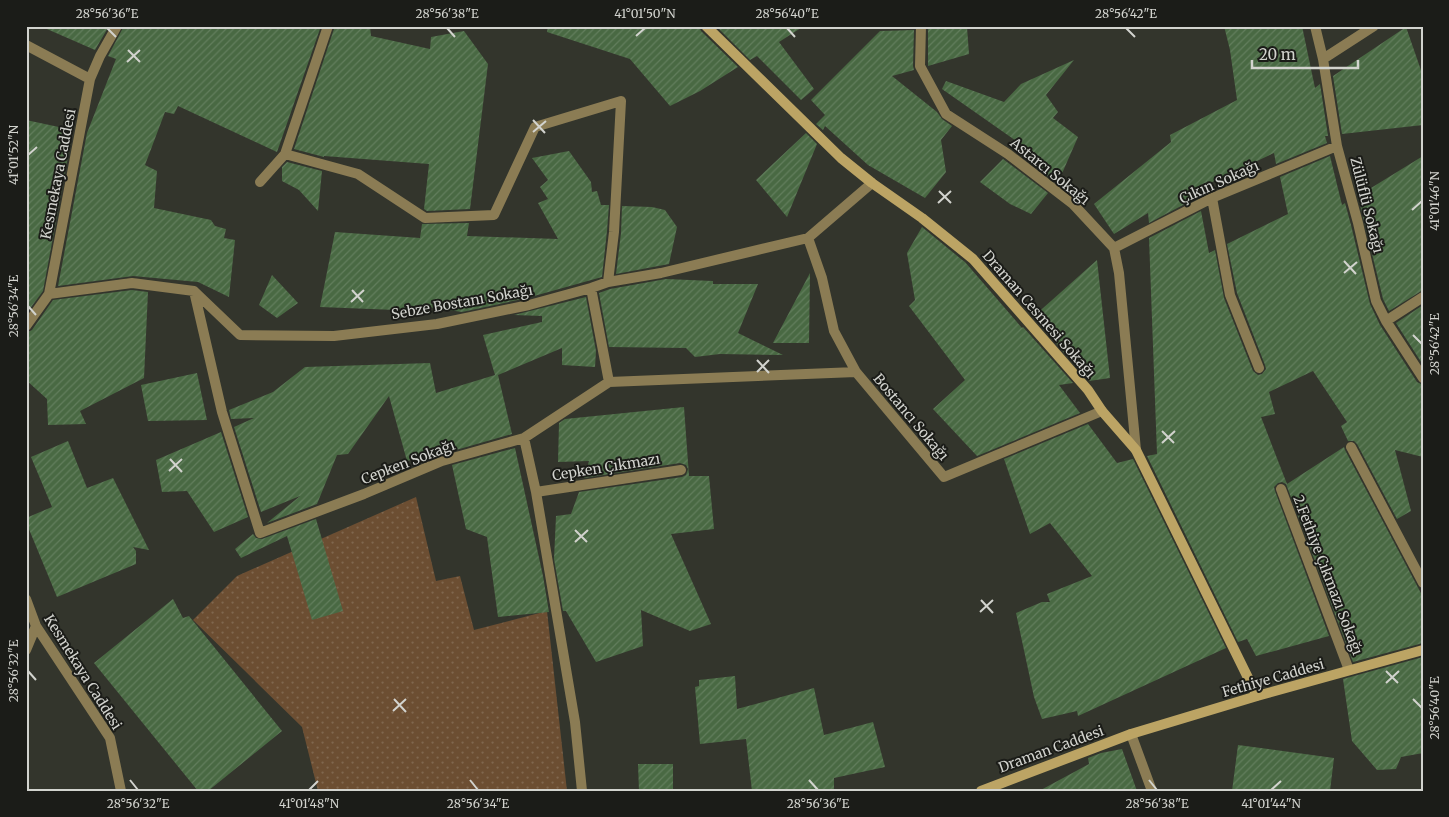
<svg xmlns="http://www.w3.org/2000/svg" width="1449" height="817" font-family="Merriweather,serif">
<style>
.park{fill:url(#park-dots)}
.building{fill:url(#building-hatch)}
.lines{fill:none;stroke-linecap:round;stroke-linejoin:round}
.street{stroke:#8b7c54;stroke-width:10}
.secondary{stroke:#bca464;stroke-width:10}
.ticks{fill:none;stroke:#d2d3ce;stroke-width:2}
.labels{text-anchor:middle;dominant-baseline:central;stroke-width:4;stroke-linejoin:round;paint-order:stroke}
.street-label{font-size:14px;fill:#d2d3ce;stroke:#1b1c18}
.neatline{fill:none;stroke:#d2d3ce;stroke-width:2}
.ticks-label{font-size:12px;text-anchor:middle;fill:#d2d3ce}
</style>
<defs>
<pattern id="park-dots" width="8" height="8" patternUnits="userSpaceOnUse" patternTransform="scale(1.25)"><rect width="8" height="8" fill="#6c4e32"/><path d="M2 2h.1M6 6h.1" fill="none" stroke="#80674e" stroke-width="1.8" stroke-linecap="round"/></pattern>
<pattern id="building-hatch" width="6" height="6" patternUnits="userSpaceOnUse" patternTransform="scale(1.25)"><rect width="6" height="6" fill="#496943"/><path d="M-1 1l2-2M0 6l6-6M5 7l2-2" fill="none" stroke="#627e5d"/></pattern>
</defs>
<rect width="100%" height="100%" fill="#33352c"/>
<path class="park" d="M416,497L436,581L460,576L474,630L547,611L567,791H318L302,727L193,620L237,576Z"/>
<path class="building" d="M40,26H109L95,50Z
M124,26H321L277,152L178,106L174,114L165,112L145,165L157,171L154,208L211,220L215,226L226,229L224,238L235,240L229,297L198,282L133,276L58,286L87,133L116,59L108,56Z
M335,26H370L371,36L430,49L431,37L464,31L488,64L470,209L427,211L424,209L429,164L324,156V157L294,149Z
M548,26H699L701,31L738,67L700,91L670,106L630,59L547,32Z
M716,26H804L779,42L814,89L801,100L757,56L750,60Z
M1224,26H1302L1315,88L1320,84L1328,136H1325L1327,143L1276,164L1274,153L1197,189L1198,197L1149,223L1148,213L1114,234L1094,204L1171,142L1170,135L1237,100L1230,50Z
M967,27L969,54L928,66V29Z
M1406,27L1423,76V125L1342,134L1333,76Z
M914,30L913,66L914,70L892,76L937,112L942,119L952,126L941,140L946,172L925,198L868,165L825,126L823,130L816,124L825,115L811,100L880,31Z
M1074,60L1046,95L1058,112L1053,118L1078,137L1060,178L1057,183L1013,149L1019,143L942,89L946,81L1004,102L1021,84Z
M26,120L73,130L43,291L26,314Z
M806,133L817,144L787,217L756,180Z
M569,151L591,182L592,192L597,191L601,205H609L607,231L602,277L527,298L462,312L421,306V311L320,307L335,232L420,238L422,224L469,223L467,236L558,239L538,203L548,199L540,187L548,180L532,158Z
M1330,156L1342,205L1345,203L1351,225L1370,304L1380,325L1417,382L1423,385V457L1395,450L1411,511L1397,519L1357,444L1354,441H1348L1341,426L1347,422L1313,371L1269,392L1275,414L1261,417L1287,484L1344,447L1345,450L1423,597V643L1353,662L1286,484L1282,482L1278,483L1274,487L1275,491L1329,636L1256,656L1247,639L1238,642L1147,456L1157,454L1149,238L1201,211L1209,253L1215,250L1224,298L1253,371L1258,375L1262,374L1266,369L1265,365L1237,293L1227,244L1288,214L1280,177Z
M1423,156V290L1389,311L1383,299L1358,196Z
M1003,159L1048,193L1031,214L1010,204L980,182Z
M287,162L322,171L318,211L299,190L282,181V167Z
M622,206L652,207L665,210L677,227L669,264L616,274L621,233Z
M922,227L961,259L965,262L1022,328L1023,327L1073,383L1059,385L1080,413L977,456L933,409L965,380L909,306L915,300L907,253Z
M1097,260L1110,378L1089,381L1033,317Z
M810,273L809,343H773Z
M272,275L298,303L277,318L259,305Z
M666,279L713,281V284H758L738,333L783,355L720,354L695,357L686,348L609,347L599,293L610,289Z
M132,290L148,292L144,378L80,411L86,424L48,425L47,399L26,380V333L32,330L53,300Z
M586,297L596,351L595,367L562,365V348L498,375L512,434L449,452V450L407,461L389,396L348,454L337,455L317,504L267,523L300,496L261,512L234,427L254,418L231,419L229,410L273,392L305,367L430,363L436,393L495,375L483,335L542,322V316L514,315Z
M1423,305V365L1396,323Z
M197,373L207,420L148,421L141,385Z
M684,407L689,476H709L714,529L671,534L711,624L690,631L641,610L643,646L596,662L566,611H563L554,559L556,516L571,514L579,492L682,477L686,475L688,469L686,465L680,463L584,478L589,461L558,462L559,423L565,419Z
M1088,424L1117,463L1133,459L1226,648L1078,716L1077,711L1042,719L1034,697L1016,613L1042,602H1050L1047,594L1092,576L1050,523L1030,534L1004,459Z
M221,432L248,517L214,532L187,491L162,492L156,460Z
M68,441L87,488L113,478L149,550L133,547L136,551V564L57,597L26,522V518L52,507L31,457Z
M515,448L543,576L549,612L498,617L487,537L466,529L452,465Z
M316,519L343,611L312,620L287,536L241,558L235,549L253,534L256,538L262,539Z
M173,599L183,618L189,616L282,731L208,791H198L94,663Z
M1423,657V753L1401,757L1396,769L1377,770L1352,741L1343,679Z
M735,676L737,709L814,688L824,735L873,722L885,767L834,778V791H752L746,739L700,744L695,687L699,686V680Z
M1238,745L1334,758L1330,791H1232Z
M1122,749L1137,791H1039L1089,764L1088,758L1101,753Z
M638,764H673V791H639Z"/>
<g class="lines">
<path class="street" d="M921,26L920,66L946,114L1008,154L1073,204L1114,248L1119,273L1136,450
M1315,26L1323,59L1337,146L1358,223L1376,301L1386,321L1423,378
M26,45L90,79
M1323,59L1374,26
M285,154L358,174L425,218L494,215L535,127L621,101L614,232L608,282
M260,182L285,154L328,26
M1212,198L1230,295L1259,368
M808,238L822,278L834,331L856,372
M1114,248L1212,198L1337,146
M591,288L609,382
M194,291L222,412L260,533L364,494L442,461L524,438L609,382L856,372L944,477L1102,411
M49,294L132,283L194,291L240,335L334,336L437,324L529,305L591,288L608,282L661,273L808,238L872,183
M1386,321L1423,297
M26,326L49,294L90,79L100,56L117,26
M524,438L536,492L575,722L582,791
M1351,447L1423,583
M1281,489L1349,670
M536,492L681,470
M26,599L36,626L110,738L121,791
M26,650L36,626
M1131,734L1152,791"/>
<path class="secondary" d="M706,26L841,158L872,183L922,218L973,259L1088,390L1102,411L1136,450L1257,696
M981,791L1131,734L1257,696L1423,650"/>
</g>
<path class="ticks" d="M107,28L116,37M447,28L455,37M787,28L795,37M1126,28L1135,37M636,36L645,28M128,50L140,62M127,62L140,50M533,120L545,133M533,132L546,121M28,155L37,147M939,191L951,203M938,203L951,191M1412,210L1422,201M1344,261L1356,274M1344,273L1357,262M352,290L363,302M351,302L364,290M28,306L36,315M1413,335L1422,344M757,360L769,373M757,372L769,360M1162,431L1174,443M1162,443L1175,431M170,459L182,472M169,471L182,459M575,530L587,542M575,542L588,530M981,600L993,613M980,612L993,600M28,671L36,680M1386,671L1398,683M1386,683L1399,671M394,699L406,712M1413,699L1422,708M393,711L406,699M130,780L138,790M470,780L478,790M809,780L818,790M1149,780L1157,790M309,790L318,781M1271,790L1281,781"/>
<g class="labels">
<g class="street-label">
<text transform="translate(1050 171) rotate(39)">Astarcı Sokağı</text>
<text transform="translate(58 174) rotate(-79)">Kesmekaya Caddesi</text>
<text transform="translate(1219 182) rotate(-24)">Çıkın Sokağı</text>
<text transform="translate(1367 205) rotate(76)">Zülüflü Sokağı</text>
<text transform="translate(462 302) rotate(-10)">Sebze Bostanı Sokağı</text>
<text transform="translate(1039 314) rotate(49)">Draman Cesmesi Sokağı</text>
<text transform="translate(911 417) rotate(50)">Bostancı Sokağı</text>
<text transform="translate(408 462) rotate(-21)">Cepken Sokağı</text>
<text transform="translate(606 467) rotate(-9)">Cepken Çıkmazı</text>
<text transform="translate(1328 575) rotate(69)">2.Fethiye Çıkmazı Sokağı</text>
<text transform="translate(83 672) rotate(58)">Kesmekaya Caddesi</text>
<text transform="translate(1273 678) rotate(-16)">Fethiye Caddesi</text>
<text transform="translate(1051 749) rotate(-20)">Draman Caddesi</text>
</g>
</g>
<rect width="1449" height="817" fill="none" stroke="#1b1c18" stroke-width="55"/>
<path d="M1252 60v8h106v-8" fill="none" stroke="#d2d3ce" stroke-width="2.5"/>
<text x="1259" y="60" font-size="15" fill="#d2d3ce" stroke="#1b1c18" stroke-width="4" paint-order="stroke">20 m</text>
<rect x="28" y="28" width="1394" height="762" class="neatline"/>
<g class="ticks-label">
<text x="107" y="18">28°56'36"E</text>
<text x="447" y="18">28°56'38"E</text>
<text x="645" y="18">41°01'50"N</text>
<text x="787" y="18">28°56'40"E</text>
<text x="1126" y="18">28°56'42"E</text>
<text transform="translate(14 155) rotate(-90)" y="4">41°01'52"N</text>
<text transform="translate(1435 201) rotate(-90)" y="4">41°01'46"N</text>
<text transform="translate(14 306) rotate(-90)" y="4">28°56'34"E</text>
<text transform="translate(1435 344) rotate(-90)" y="4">28°56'42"E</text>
<text transform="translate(14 671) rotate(-90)" y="4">28°56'32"E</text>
<text transform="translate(1435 708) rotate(-90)" y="4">28°56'40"E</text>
<text x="138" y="808">28°56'32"E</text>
<text x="309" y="808">41°01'48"N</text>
<text x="478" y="808">28°56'34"E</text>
<text x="818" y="808">28°56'36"E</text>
<text x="1157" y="808">28°56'38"E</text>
<text x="1271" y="808">41°01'44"N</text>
</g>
</svg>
